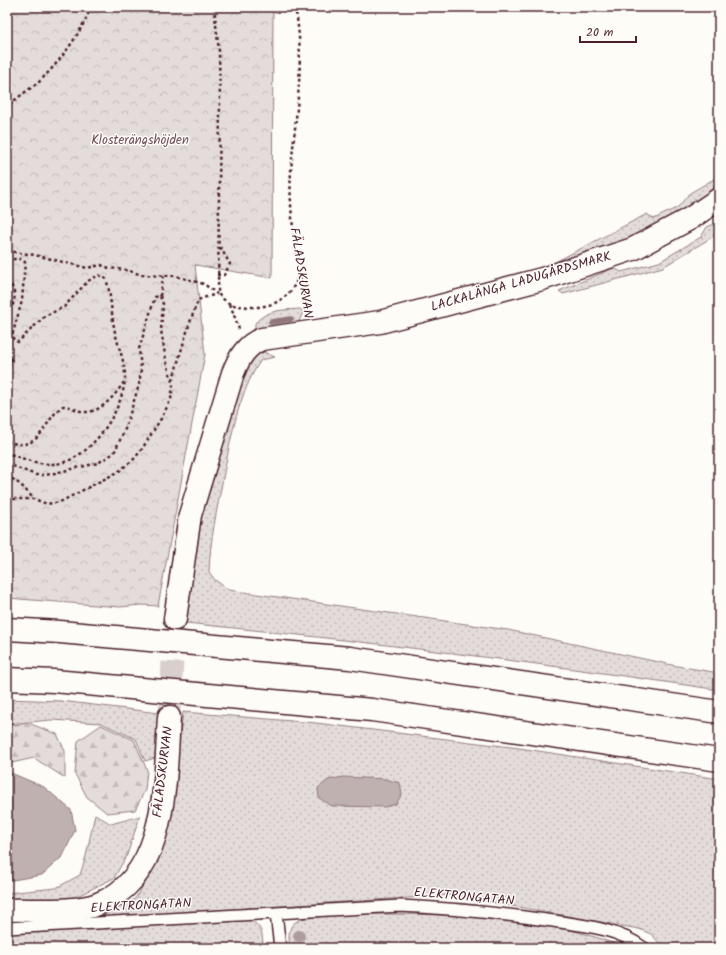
<svg xmlns="http://www.w3.org/2000/svg" width="726" height="955" font-family="Kalam,sans-serif">
<style>
.grass{fill:url(#grass-dots);stroke:#967e82}
.forest{fill:url(#forest-firs);stroke:#967e82}
.park{fill:url(#park-crowns);stroke:#967e82}
.water{fill:#c0b1b1;stroke:#91777b}
.lines{fill:none;stroke-linecap:round;stroke-linejoin:round}
.stream{stroke:#91777b;stroke-width:5.5}
.street-tunnel{stroke:#d9d0ce;stroke-width:22;stroke-dasharray:22 11;stroke-linecap:butt}
.lane-casing{stroke:#4a1f2b;stroke-width:14}
.street-casing{stroke:#4a1f2b;stroke-width:25}
.highway-casing{stroke:#4a1f2b;stroke-width:25}
.path{stroke:#4a1f2b;stroke-width:2.5;stroke-dasharray:3 3;stroke-linecap:butt}
.lane{stroke:#fdfcf7;stroke-width:11}
.street{stroke:#fdfcf7;stroke-width:22}
.highway{stroke:#fdfcf7;stroke-width:22}
.tree{fill:#af9c9f}
.labels{text-anchor:middle;dominant-baseline:central;stroke-width:3;stroke-linejoin:round;paint-order:stroke}
.park-label{font-size:13px;fill:#704e57;stroke:#fdfcf7}
.street-label{font-size:13px;fill:#4a1f2b;stroke:#fdfcf7}
</style>
<defs>
<pattern id="grass-dots" width="8" height="8" patternUnits="userSpaceOnUse"><rect width="8" height="8" fill="#e3dcda"/><path d="M2 2h.1M6 6h.1" fill="none" stroke="#c4bcbb" stroke-width="1.8" stroke-linecap="round"/></pattern>
<pattern id="forest-firs" width="22" height="20" patternUnits="userSpaceOnUse"><rect width="22" height="20" fill="#e3dcda"/><path d="M5 1l3.5 6h-7zM16 11l3.5 6h-7z" fill="#c4bcbb"/></pattern>
<pattern id="park-crowns" width="20" height="18" patternUnits="userSpaceOnUse"><rect width="20" height="18" fill="#e3dcda"/><path d="M2 6a3 3 0 1 1 6 0M12 15a3 3 0 1 1 6 0" fill="none" stroke="#c4bcbb"/></pattern>
</defs>
<rect width="100%" height="100%" fill="#fdfcf7"/>
<filter id="ink" filterUnits="userSpaceOnUse"><feTurbulence type="fractalNoise" baseFrequency=".025" numOctaves="2"/><feDisplacementMap in="SourceGraphic" scale="8" xChannelSelector="R" yChannelSelector="G"/><feConvolveMatrix kernelMatrix="1 2 1 2 8 2 1 2 1" color-interpolation-filters="sRGB"/></filter>
<g filter="url(#ink)">
<path class="grass" d="M719,176V189L666,221L630,239L538,271L647,214L654,219L678,207L690,193Z
M719,222V233L663,267L563,294L559,291L614,268L621,272L659,262L701,237L707,227Z
M301,309L303,312L297,326L255,332V323C268,309 283,310 301,309Z
M264,352L275,357L261,360C238,394 231,438 223,478C217,510 210,540 209,572L215,580L229,590L508,630L677,666L719,673V690C542,663 364,641 186,623L192,541L242,379L253,357Z
M7,699L61,701L159,713L155,758L145,761L136,739L101,723L51,720L7,724Z
M183,712L316,723L519,748L719,779V948H664L651,934L639,929L452,895L94,918L7,921L104,911L124,906L135,899L158,861L171,805Z
M95,814L111,824L140,816L127,855L114,878L61,904L7,900V893L56,888L80,875L86,856Z
M359,914C441,914 549,914 624,948H290C289,941 288,933 291,927C298,912 343,915 359,914Z
M248,920C262,924 263,935 263,948H7V932Z"/>
<path class="forest" d="M28,723L57,734L65,751V778L34,758L7,764V726Z
M101,725L134,740L147,770L145,790L135,810L107,813L87,797L75,774L78,741Z"/>
<path class="park" d="M7,7H273L272,278L195,265L205,354L158,606L141,605L120,607L7,598Z"/>
<path class="water" d="M11,773L44,787L71,810L75,830L63,856L42,875L7,881V774Z
M343,777L385,779L400,783L402,794L396,804L385,807L332,806L319,798L318,788L328,780Z"/>
<g class="lines">
<path class="stream" d="M271,322L291,319"/>
<path class="street-tunnel" d="M169,717L175,623"/>
<g class="lane-casing">
<path id="lane" d="M276,913L280,948
M7,928L400,906C449,908 497,913 546,920C580,925 616,927 644,948"/>
</g>
<g class="street-casing">
<path id="street" d="M175,619L190,515L233,373C239,358 246,345 262,339L380,322L542,279L633,249L691,218L719,199
M7,910C32,909 75,913 98,904C168,877 165,779 169,717"/>
</g>
<g class="highway-casing">
<path id="highway" d="M7,629L60,632L350,658L719,712
M7,679L54,681L372,710L719,760"/>
</g>
<path class="path" d="M214,7L219,51L220,100L218,294C221,297 225,301 230,304C235,306 242,306 248,307C275,308 291,298 300,273
M295,7C306,62 295,115 291,171C288,218 299,266 307,313
M7,110C11,100 31,89 40,81C61,60 80,35 91,7
M7,251L35,255L87,268L101,265L109,268L126,270L142,275L176,276L204,284L217,294
M7,261L18,258L25,262L22,301L12,336L14,340L18,342L45,316L64,307L88,281L99,275L106,279C111,294 111,311 114,327C117,345 126,362 125,380C122,412 89,462 54,464C38,465 22,458 7,453
M217,275H224L230,264L219,245
M7,281C18,290 16,304 7,314
M160,296L163,276
M230,304L239,329
M7,353L12,361L7,368
M173,380C176,368 194,305 199,300C203,297 212,296 217,294
M7,441C42,455 43,419 63,406C71,406 77,411 85,412C101,413 116,394 124,382
M7,464L36,475H46L98,463L114,453L125,429L139,385L141,370L139,349L155,297L160,296L163,304L161,330L165,355L173,386L171,399L162,417L142,449L134,459L118,472L60,502L47,504L34,499H7
M7,475L21,485L33,498"/>
<use href="#lane" class="lane"/>
<use href="#street" class="street"/>
<use href="#highway" class="highway"/>
</g>
<circle class="tree" cx="299" cy="936" r="6"/>
</g>
<g class="labels">
<g class="park-label">
<text x="140" y="140">Klosterängshöjden</text>
</g>
<g class="street-label">
<text transform="translate(301 273) rotate(81)">FÄLADSKURVAN</text>
<text transform="translate(521 282) rotate(-16)">LACKALÄNGA LADUGÅRDSMARK</text>
<text transform="translate(163 772) rotate(-83)">FÄLADSKURVAN</text>
<text transform="translate(464 897) rotate(5)">ELEKTRONGATAN</text>
<text transform="translate(141 906) rotate(-3)">ELEKTRONGATAN</text>
</g>
</g>
<rect width="726" height="955" fill="none" stroke="#fdfcf7" stroke-width="24"/>
<rect x="12" y="12" width="702" height="931" fill="none" stroke="#4a1f2b" stroke-width="1.5" filter="url(#ink)"/>
<path d="M580 36v6h56v-6" fill="none" stroke="#4a1f2b" stroke-width="2"/>
<text x="586" y="36" font-size="12" fill="#4a1f2b" stroke="#fdfcf7" stroke-width="3" paint-order="stroke">20 m</text>
</svg>
